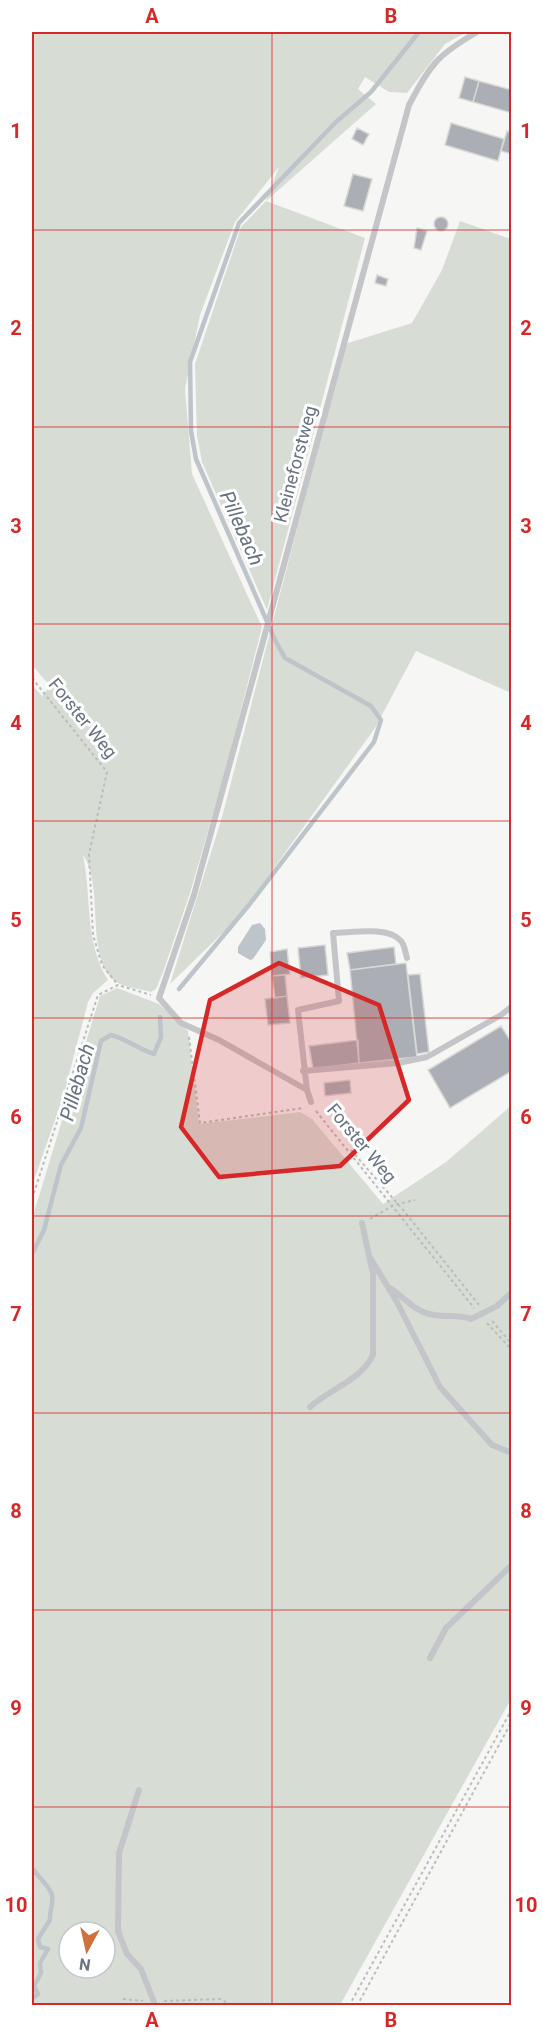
<svg xmlns="http://www.w3.org/2000/svg" width="543" height="2037" font-family="Roboto,sans-serif">
<style>
.green{fill:#d7ddd5;fill-rule:evenodd}
.water{fill:#bdc4ca}
.lines{fill:none;stroke-linecap:round;stroke-linejoin:round}
.stream{stroke:#bdc4ca;stroke-width:4.5}
.building{fill:#abafb5;stroke:#d8d8d6;stroke-width:1.5}
.path{stroke:#babcbe;stroke-width:2;stroke-dasharray:3 3;stroke-linecap:butt}
.service{stroke:#c3c5c8;stroke-width:6}
.marked{fill:#d62828;fill-opacity:0.2;stroke:#d62828;stroke-width:4.5;stroke-linejoin:round}
.grid{fill:none;stroke:#d62828;stroke-width:1.5;stroke-opacity:0.55}
.labels{text-anchor:middle;dominant-baseline:central;stroke-width:6;stroke-linejoin:round;paint-order:stroke}
.street-label{font-size:18px;fill:#697381;stroke:#fff}
.water-label{font-size:20px;font-style:italic;fill:#64737e;stroke:#fff}
.neatline{fill:none;stroke:#d62828;stroke-width:2}
.grid-label{font-size:20px;text-anchor:middle;font-weight:bold;fill:#d62828}
</style>
<rect width="100%" height="100%" fill="#f6f6f4"/>
<path class="green" d="M32,32H467L445,44L407,93L389,92L365,77L358,89L376,104L266,201L365,238L267,610L202,462L197,436L195,364L241,227L266,201L279,167L235,222L200,315L185,389L192,474L262,627L226,769L190,893L163,972L156,989L151,992C141,989 129,988 120,984C82,965 106,887 83,855C92,899 84,941 108,980L93,993L88,1002L64,1094L32,1186V685L42,696L50,686L32,665Z
M460,221L511,239V693L416,651L375,728L238,918L170,984L222,817L345,344L412,323L442,270Z
M117,988L159,1004L188,1031L199,1124L300,1112L312,1119L383,1204L446,1162L511,1106V1699L340,2005L32,2006V1219L100,996ZM69,1932H105V1968H69Z"/>
<path class="water" d="M260,923L265,929L266,940L253,959L250,960L238,953V947L252,925Z"/>
<g class="lines">
<path class="stream" d="M179,989L249,905L374,742L381,720L371,706L285,658L275,640L196,459L191,431L190,362L239,223L336,122L371,92L419,32
M32,1254L44,1230L61,1165L81,1128L101,1041L111,1035C127,1039 138,1049 154,1054L161,1037L160,1017
M32,1868C37,1876 49,1885 52,1895C54,1904 49,1911 50,1920L38,1939L40,1947L48,1949L40,1963L41,1973L34,1986L38,1994L32,1999"/>
</g>
<path class="building" d="M465,77L479,81L473,102L459,98Z
M479,81L512,90V113L473,102Z
M451,123L504,139L498,161L445,145Z
M357,128L369,134L363,145L352,139Z
M507,131L512,133V154L501,151Z
M353,174L372,179L363,211L344,206Z
M434 224a7 7 0 1 1 14 0a7 7 0 1 1-14 0Z
M417,228L427,231L421,250L414,248Z
M377,275L388,279L386,286L375,283Z
M325,945L328,975L301,978L298,948Z
M394,947L396,964L350,970L347,953Z
M287,949L290,974L272,976L270,952Z
M406,963L417,1057L359,1063L350,970Z
M420,974L429,1052L417,1054L408,975Z
M285,975L287,996L275,998L272,976Z
M287,996L290,1023L268,1025L265,999Z
M501,1026L512,1043V1071L450,1108L428,1070Z
M358,1040L359,1063L313,1069L309,1046Z
M350,1080L351,1093L325,1096L324,1083Z"/>
<g class="lines">
<path class="path" d="M32,678L107,772L89,854L93,935L102,965L118,985
M189,1037L200,1123L303,1108
M316,1111L474,1308
M351,1150L404,1211L479,1305
M32,1199L98,995L118,985L151,995
M370,1219L394,1205L415,1200
M492,1321L512,1344
M487,1323L512,1350
M123,1999L143,2001
M164,2001L220,1999L234,2006
M349,2006L512,1709
M357,2006L512,1721"/>
<path class="service" d="M303,1071L398,1063L427,1057L501,1015L511,1007
M307,1090L298,1010L339,1001L333,933C351,933 387,926 400,940C405,944 405,952 407,958
M311,1102L307,1090L219,1040L181,1023L159,998L194,895L409,105C431,64 436,56 477,32
M369,1256L397,1302L440,1387L492,1445L512,1453
M390,1288C404,1297 413,1310 429,1314C444,1318 458,1314 471,1319L497,1306L510,1294
M310,1407C330,1389 361,1380 373,1355V1274L362,1223
M430,1658L446,1628L512,1565
M139,1790L119,1853L118,1931L127,1954L141,1969L154,2002"/>
</g>
<path class="marked" d="M279,963L379,1005L409,1100L340,1166L219,1177L181,1127L210,1000Z"/>
<path class="grid" d="M272,32V2006M32,230H512M32,427H512M32,624H512M32,821H512M32,1018H512M32,1216H512M32,1413H512M32,1610H512M32,1807H512"/>
<g class="labels">
<g class="street-label">
<text transform="translate(295 464) rotate(-75)">Kleineforstweg</text>
<text transform="translate(83 718) rotate(51)">Forster Weg</text>
<text transform="translate(362 1143) rotate(50)">Forster Weg</text>
</g>
<g class="water-label">
<text transform="translate(242 528) rotate(66)">Pillebach</text>
<text transform="translate(77 1082) rotate(-74)">Pillebach</text>
</g>
</g>
<rect width="543" height="2037" fill="none" stroke="#ffffff" stroke-width="66"/>
<g transform="translate(87 1950) rotate(188)"><circle r="28" fill="#ffffff" stroke="#c3c7cd" stroke-width="1.5"/>
<path d="M0-4.5L10 22L0 15L-10 22Z" fill="#d0703a"/>
<text y="-9" font-size="16" font-weight="bold" text-anchor="middle" fill="#697381">N</text>
</g>
<rect x="33" y="33" width="477" height="1971" class="neatline"/>
<g class="grid-label">
<text x="152" y="23">A</text>
<text x="391" y="23">B</text>
<text x="16" y="138">1</text>
<text x="526" y="138">1</text>
<text x="16" y="335">2</text>
<text x="526" y="335">2</text>
<text x="16" y="533">3</text>
<text x="526" y="533">3</text>
<text x="16" y="730">4</text>
<text x="526" y="730">4</text>
<text x="16" y="927">5</text>
<text x="526" y="927">5</text>
<text x="16" y="1124">6</text>
<text x="526" y="1124">6</text>
<text x="16" y="1321">7</text>
<text x="526" y="1321">7</text>
<text x="16" y="1518">8</text>
<text x="526" y="1518">8</text>
<text x="16" y="1715">9</text>
<text x="526" y="1715">9</text>
<text x="16" y="1912">10</text>
<text x="526" y="1912">10</text>
<text x="152" y="2027">A</text>
<text x="391" y="2027">B</text>
</g>
</svg>
